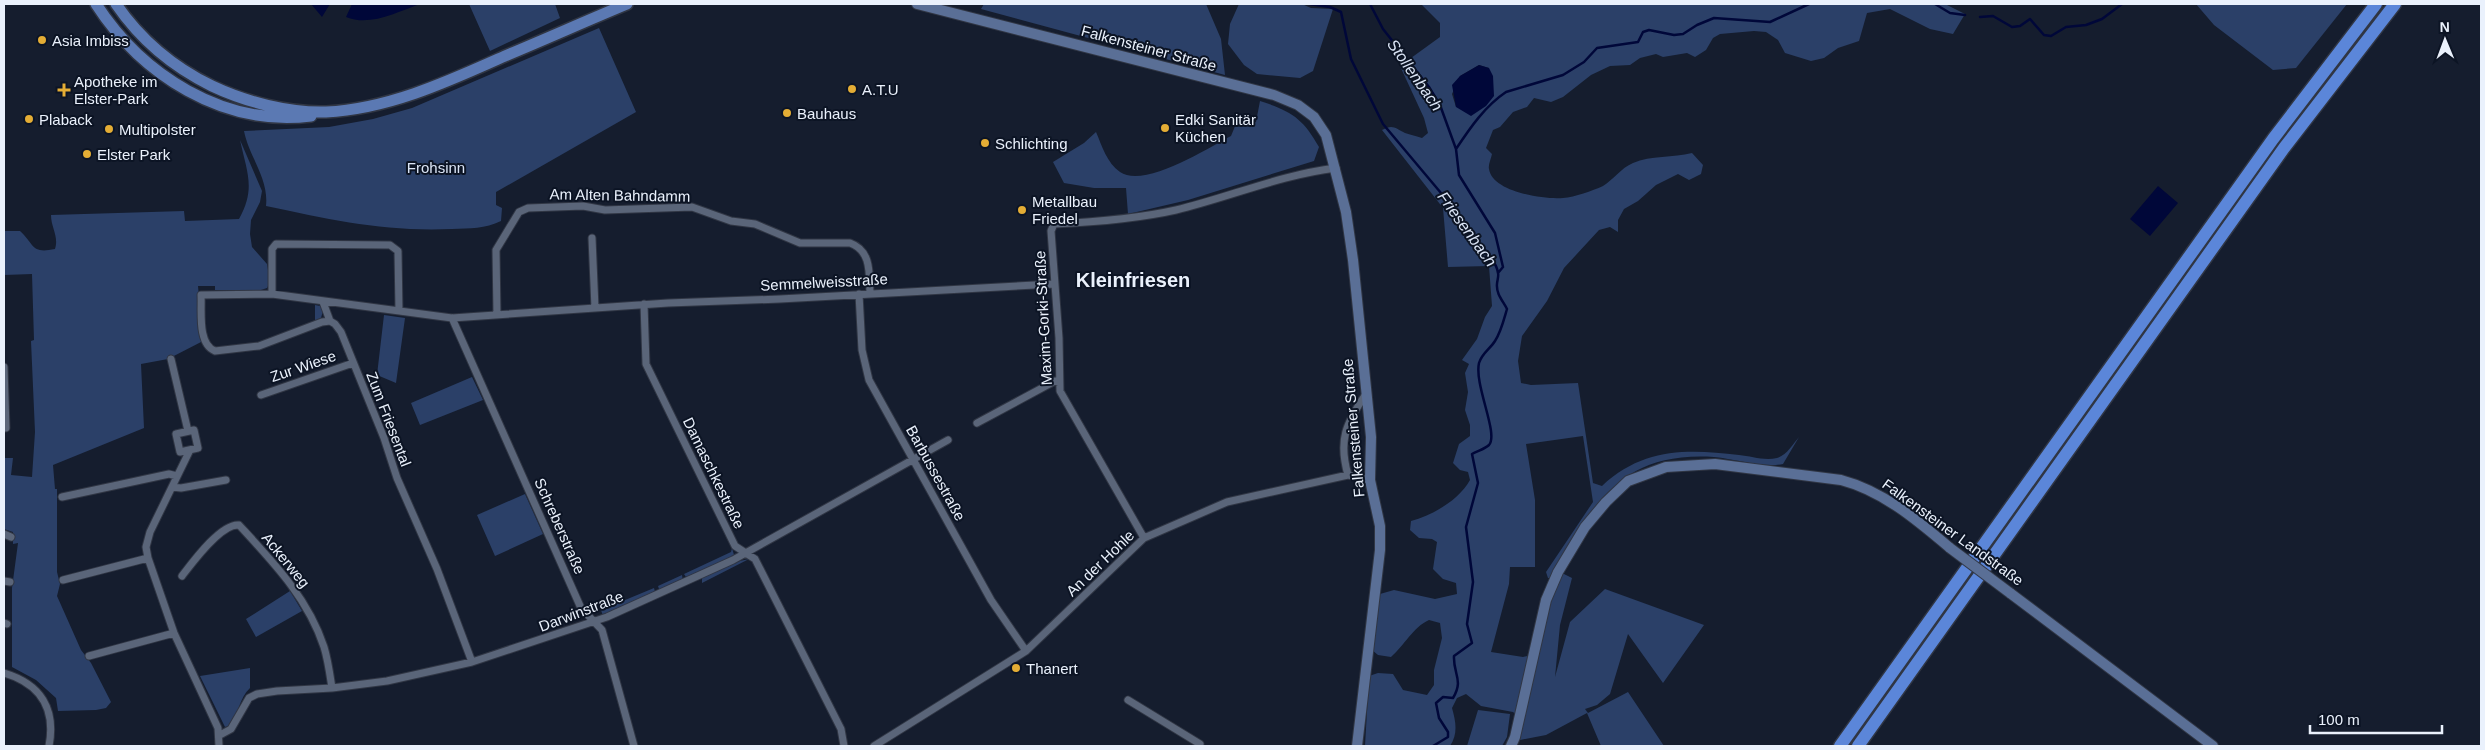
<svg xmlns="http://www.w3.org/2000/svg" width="2485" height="750" font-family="Helvetica,sans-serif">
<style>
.green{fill:#2b4068;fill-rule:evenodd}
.water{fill:#000739}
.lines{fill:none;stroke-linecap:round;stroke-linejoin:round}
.stream{stroke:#000739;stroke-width:2.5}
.street-casing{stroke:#303644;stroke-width:9}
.secondary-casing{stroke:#303644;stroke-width:12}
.primary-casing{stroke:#303644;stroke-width:14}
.highway-casing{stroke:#303644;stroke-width:15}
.street{stroke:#5a6579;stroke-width:7}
.secondary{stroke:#5a6f96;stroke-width:10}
.primary{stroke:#5b79b3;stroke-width:11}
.highway{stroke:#5b86d9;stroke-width:12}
.secondary-bridge-casing{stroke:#303644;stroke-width:12;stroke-linecap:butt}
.secondary-bridge{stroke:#5a6f96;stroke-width:10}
.poi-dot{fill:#e4ad35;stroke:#0c1424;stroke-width:2}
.labels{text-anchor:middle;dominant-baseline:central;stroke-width:4;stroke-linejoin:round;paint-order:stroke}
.poi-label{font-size:15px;fill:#eaf1fc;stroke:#0c1424;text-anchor:start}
.street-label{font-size:15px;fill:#eaf1fc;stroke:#0c1424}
.park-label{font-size:15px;fill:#dae4f5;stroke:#0c1424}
.water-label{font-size:16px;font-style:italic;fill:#dae4f5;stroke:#0c1424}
.district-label{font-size:20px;font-weight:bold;fill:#eaf1fc;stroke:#0c1424}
</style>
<rect width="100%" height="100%" fill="#151d2e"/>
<path class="green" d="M469,4H555L560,18L490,51Z
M984,4H1206L1221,39L1225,75L981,9Z
M1239,4H1302L1311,8L1333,9L1313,71L1300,78L1257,74L1244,65L1228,44L1230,24Z
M1421,4H1945L1965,14L1953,34L1930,29L1890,9L1867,13L1859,41L1838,48L1824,58L1811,61L1785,53L1778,40L1766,32L1754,31L1720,34L1713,38L1706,50L1695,57L1687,53L1663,57L1656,54L1640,58L1630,65L1610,66L1591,75L1563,97L1551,102L1534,98L1527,107L1513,112L1500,127L1493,130L1486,148L1492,154C1491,159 1488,165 1489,169C1492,192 1545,200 1563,198C1575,197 1592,191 1603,186C1613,180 1621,168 1633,163C1651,155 1673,158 1692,153L1703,165L1701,174L1689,180L1678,174L1656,185L1638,201L1624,209L1618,220V232L1610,227L1599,230L1564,268L1547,301L1522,336L1518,361L1521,383L1531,385L1578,383L1593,483L1602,486C1643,448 1686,449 1739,455C1751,456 1764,461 1777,458C1787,455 1793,444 1799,437L1783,464C1761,468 1736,459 1714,457C1619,451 1592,506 1551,578H1548L1546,572L1593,502L1583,436L1526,444L1535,500V567H1510L1509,584L1491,652L1523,657L1536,654L1555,583L1562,573L1572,578L1560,625L1555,677L1570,622L1605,589L1704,625L1663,683L1628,634L1610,694L1597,705L1585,709L1588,713L1628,692L1664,746H1601L1587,713L1546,735L1520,740L1523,720L1513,712L1481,706L1466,694L1457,698L1452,708C1456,722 1458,734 1450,746H1365L1369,676L1378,673L1393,674L1403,690L1427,695L1434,685V670L1442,638L1440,623L1429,620C1413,627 1404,646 1391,657L1378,655L1372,650L1380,594L1394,590L1435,599L1457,594L1456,583L1443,579L1433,569L1437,542L1432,539L1419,538L1410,530L1411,521C1433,515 1459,500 1470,480L1468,472L1460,470L1453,463L1459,444L1470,436V425L1465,410L1468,392L1465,373L1469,364L1462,360L1477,339L1485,317L1492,306L1489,266L1448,267L1443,208L1382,130C1393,124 1395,128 1405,133C1410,135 1417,136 1422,138L1428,133L1424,118L1400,66L1440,37V23ZM1479,65L1489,68L1456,107L1452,94L1460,76Z
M2196,4H2347L2296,68L2273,70L2214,25Z
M599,28L636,112L496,192V205L502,208L501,221C485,229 470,228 452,229C385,232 332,220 266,206C269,178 249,157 244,131L329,127L373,119L412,108Z
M1260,101C1291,111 1303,118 1319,147L1314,161L1188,200L1128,214L1126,188H1094L1064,183L1053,162L1084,143L1096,132C1102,146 1107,163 1120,172C1144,189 1208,148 1231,136L1238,119L1256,122Z
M240,140L262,191L260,202L251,220L250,234L252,247L267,264L270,282L267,288L261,290H215V286H198L203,341L168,359L141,364L144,428L53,465L55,489H57V572L60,584L57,596L81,650L91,663L111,702L106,708L96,710L58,711L56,698L36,680L12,667V588L18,543L13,544V532L4,529V458H13L11,475L32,477L35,432L31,341L34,340L32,274L4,275V231H20C35,245 31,254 55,249C59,236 51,228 51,215L184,211L185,221L239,219C256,188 247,173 240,140Z
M315,305L320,306L323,311L320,321L315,322Z
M384,315L405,318L396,383L377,375Z
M472,377L483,400L420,425L411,403Z
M525,494L543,534L495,556L477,515Z
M732,548L734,555L731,559L686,577L684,574L731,552Z
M749,559L702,583V577L735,562Z
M682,575L683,581L662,591L659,589L658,586Z
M654,588L655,592L603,616L601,610Z
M290,591L302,611L256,637L246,619Z
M250,668V688C239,698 239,714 230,726L225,727L200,676Z
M1478,710L1510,714L1507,737L1502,746H1467Z"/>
<path class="water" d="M311,4H330L322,17Z
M352,4H420C397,12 370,27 346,17Z
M1479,65L1489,68L1493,76L1494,96L1486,106L1471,116L1456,107L1452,85L1460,76Z
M2158,186L2178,203L2150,236L2130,219Z"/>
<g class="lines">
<path class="stream" d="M1309,4L1330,7L1341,12L1351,59L1383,124L1462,218C1468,236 1496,256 1498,273C1499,276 1497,281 1497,284C1496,294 1503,301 1507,309C1504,319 1501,332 1495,341C1490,349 1482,353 1479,363C1474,385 1499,434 1489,445C1485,449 1477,451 1472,454L1478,483L1466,527L1473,582L1467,624L1472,643L1454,656C1453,674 1464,680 1453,698L1443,697L1436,703L1439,718L1448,732V737L1433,746
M1370,4L1383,29L1429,87L1440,105L1456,149L1459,175L1495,233L1503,267L1498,273
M1935,4L1950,13L1965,15
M1980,17L1993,16L2012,27L2020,26L2030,19L2044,35L2051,36L2066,27L2086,25L2102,19L2122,4
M1456,149C1470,128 1485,106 1506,92L1563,75L1584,62L1597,48L1638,42L1643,32L1649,30L1674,35L1683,34L1697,25L1714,18L1770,22L1809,4"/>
<g class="street-casing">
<path id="street" d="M592,238L595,308
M272,294V249L276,244L390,245L398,251L399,311
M859,294L862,350L869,380L991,600L1026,651
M323,302L330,321L335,324L341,332L384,438L397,478L437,569L472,662
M644,304L646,364L735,546L755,559L841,729L844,746
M497,315L496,250L519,212L528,208L583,206L605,210L692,207L731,221L755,224L800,243H850C872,251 869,274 870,293
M452,318L581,608L602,630L634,746
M330,321L322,322L259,346L215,351C197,344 202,310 201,295L272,294L452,318L668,303L780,299L1054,284
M171,359L188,431
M4,367L6,428H4
M261,395L353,363
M977,423L1055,381L1059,382
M194,430L198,448L180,452L176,434Z
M190,450L150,532L146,547L148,558L174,633L218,728L219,746
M1348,475C1338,440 1346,423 1366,394
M172,487L181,488L226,480
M62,497L169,474L177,476
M4,534L11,537
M1144,538L1060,391L1059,338L1051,231L1054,224C1096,222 1136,219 1176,210C1230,197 1280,175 1336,168
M182,576C192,563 221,523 239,525C273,562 308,598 324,647C328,660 330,675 332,688
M63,580L148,558
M4,581L10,582
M4,623L7,624
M89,656L174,633
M4,673C41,684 56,709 49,746
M1128,700L1200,744L1198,746
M220,735L231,729L249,698L257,694L277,691L332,688L387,681L472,662L607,617L733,560L948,440
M874,746L1026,651L1144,538L1227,502L1348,475L1370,480"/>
</g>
<g class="secondary-casing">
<path id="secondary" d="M917,4L1274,95L1298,105L1314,117L1326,135L1346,212L1353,260L1371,437L1370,480L1380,526V550L1357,746
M2010,593L2213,746
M1511,746L1515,737L1546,600L1558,572L1585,527L1606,502L1628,481L1666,467L1715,464L1841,480C1883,491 1917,520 1950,548"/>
</g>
<g class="primary-casing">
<path id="primary" d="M96,4C142,75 223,127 311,116
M116,4C140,39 173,67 212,86C246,102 288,113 326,112C389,109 449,81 505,56C546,39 586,21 627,4"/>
</g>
<g class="highway-casing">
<path id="highway" d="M1840,746L2273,139L2376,4
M1858,746L2284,148L2395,4"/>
</g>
<use href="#street" class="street"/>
<use href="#secondary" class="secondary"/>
<use href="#primary" class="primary"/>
<use href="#highway" class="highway"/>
<g class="secondary-bridge-casing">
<path id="secondary-bridge" d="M1950,548L2010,593"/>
</g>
<use href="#secondary-bridge" class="secondary-bridge"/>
</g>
<g class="poi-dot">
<circle cx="42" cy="40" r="5"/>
<circle cx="852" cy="89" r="5"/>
<path d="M61.5 82.5h5v5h5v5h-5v5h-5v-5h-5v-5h5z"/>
<circle cx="787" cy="113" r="5"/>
<circle cx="29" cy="119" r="5"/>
<circle cx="1165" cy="128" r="5"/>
<circle cx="109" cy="129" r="5"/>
<circle cx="985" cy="143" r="5"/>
<circle cx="87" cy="154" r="5"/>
<circle cx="1022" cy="210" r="5"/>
<circle cx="1016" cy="668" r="5"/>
</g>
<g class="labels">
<g class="poi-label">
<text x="52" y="40">Asia Imbiss</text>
<text x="74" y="81">Apotheke im<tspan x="74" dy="17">Elster-Park</tspan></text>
<text x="862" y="89">A.T.U</text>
<text x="797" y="113">Bauhaus</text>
<text x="39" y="119">Plaback</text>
<text x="1175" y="119">Edki Sanitär<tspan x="1175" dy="17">Küchen</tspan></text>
<text x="119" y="129">Multipolster</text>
<text x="995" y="143">Schlichting</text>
<text x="97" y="154">Elster Park</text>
<text x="1032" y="201">Metallbau<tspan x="1032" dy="17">Friedel</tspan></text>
<text x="1026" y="668">Thanert</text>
</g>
<g class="street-label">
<text transform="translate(1149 48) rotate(15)">Falkensteiner Straße</text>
<text transform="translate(620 195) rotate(1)">Am Alten Bahndamm</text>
<text transform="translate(824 282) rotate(-3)">Semmelweisstraße</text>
<text transform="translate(1043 318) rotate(-93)">Maxim-Gorki-Straße</text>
<text transform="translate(303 366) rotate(-19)">Zur Wiese</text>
<text transform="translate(389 419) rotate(69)">Zum Friesental</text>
<text transform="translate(1353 428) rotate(-95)">Falkensteiner Straße</text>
<text transform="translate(714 473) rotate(64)">Damaschkestraße</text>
<text transform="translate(936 473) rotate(61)">Barbussestraße</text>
<text transform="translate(560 526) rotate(66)">Schreberstraße</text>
<text transform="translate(1953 532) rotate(36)">Falkensteiner Landstraße</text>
<text transform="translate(286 560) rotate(51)">Ackerweg</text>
<text transform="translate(1100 563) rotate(-44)">An der Hohle</text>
<text transform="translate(581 611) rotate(-21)">Darwinstraße</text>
</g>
<g class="park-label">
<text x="436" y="167">Frohsinn</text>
</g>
<g class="water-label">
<text transform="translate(1415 75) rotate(55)">Stollenbach</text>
<text transform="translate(1467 229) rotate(54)">Friesenbach</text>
</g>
<g class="district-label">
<text x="1133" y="280">Kleinfriesen</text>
</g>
</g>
<rect width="2485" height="750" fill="none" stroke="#eaf1fc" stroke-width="10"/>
<g transform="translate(2445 40) rotate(359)" stroke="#0c1424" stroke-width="4" paint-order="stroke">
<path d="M0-4L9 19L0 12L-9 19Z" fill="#eaf1fc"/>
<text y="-8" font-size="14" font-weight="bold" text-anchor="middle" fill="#eaf1fc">N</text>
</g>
<path d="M2310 725v8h132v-8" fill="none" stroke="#eaf1fc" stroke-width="2.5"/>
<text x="2318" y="725" font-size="15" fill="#eaf1fc" stroke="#0c1424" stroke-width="4" paint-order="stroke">100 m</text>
</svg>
